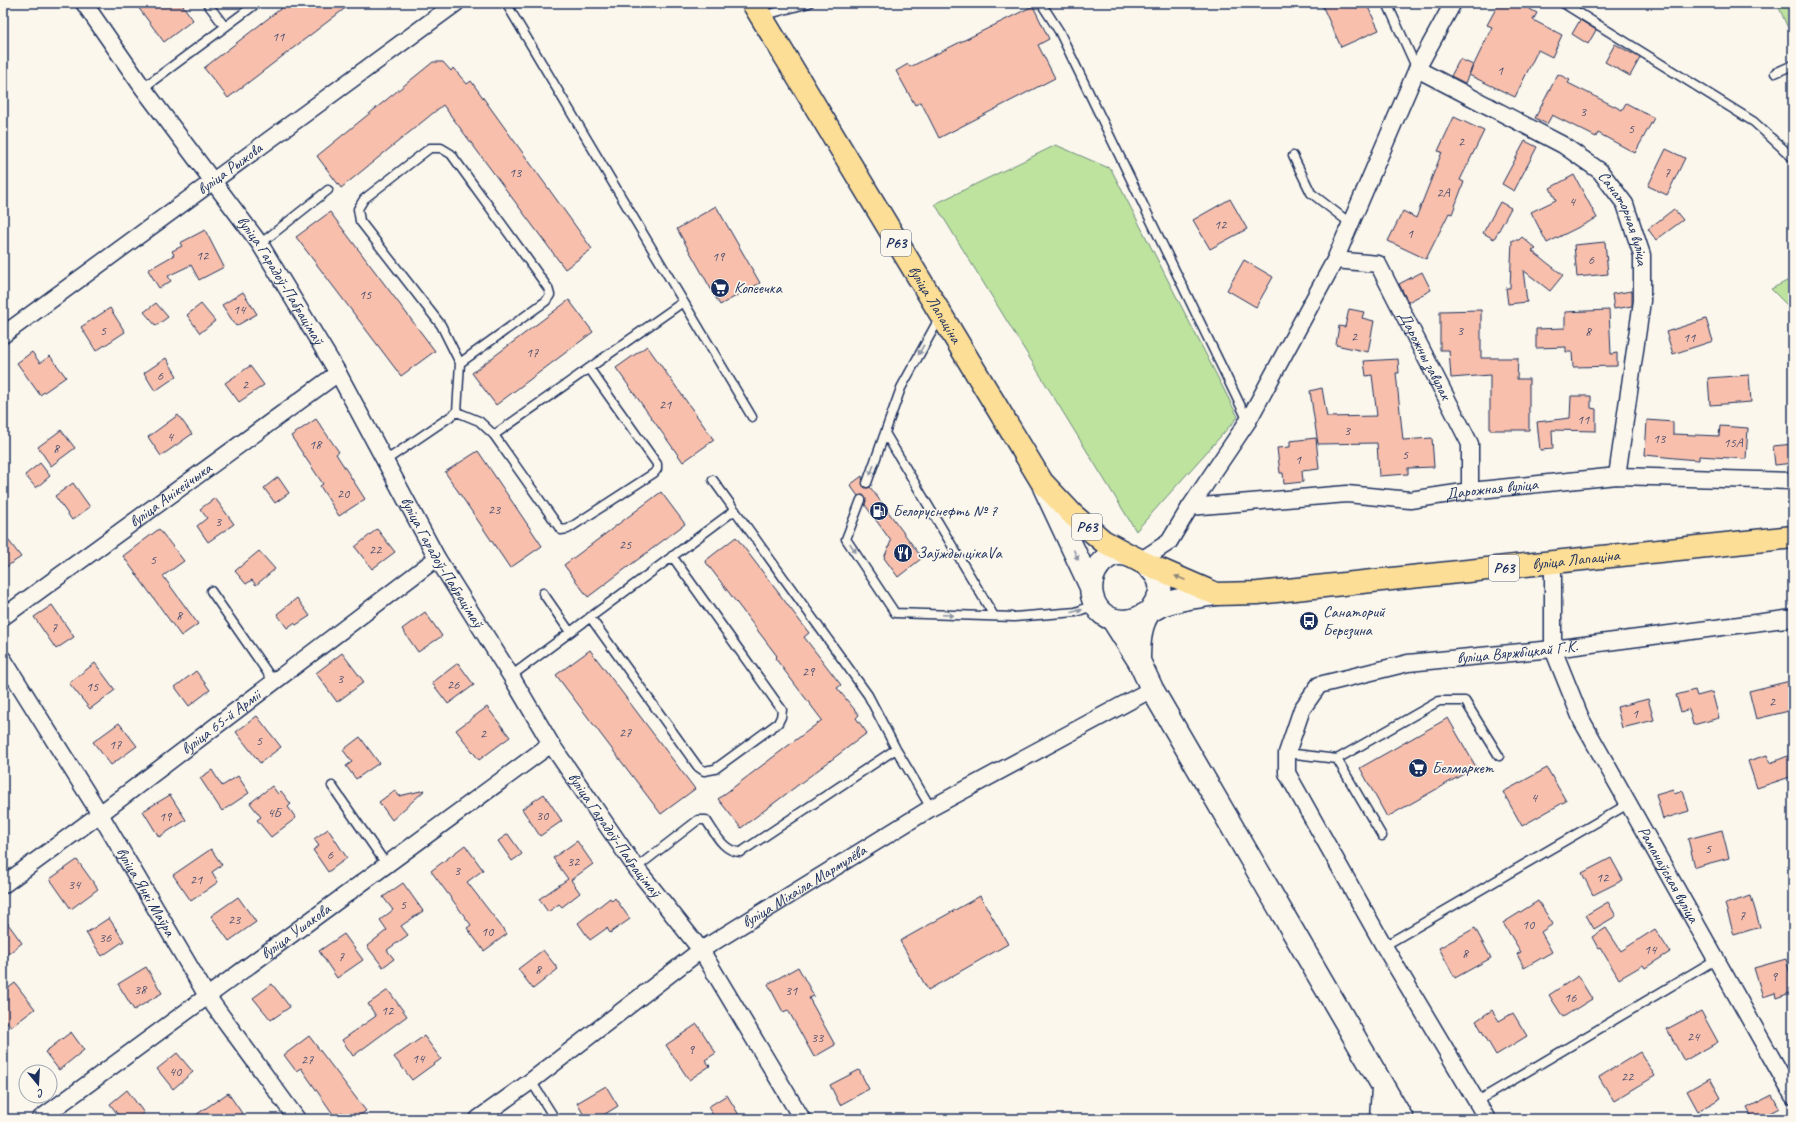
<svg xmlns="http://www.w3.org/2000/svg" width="1796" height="1122" font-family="Caveat,sans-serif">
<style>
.green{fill:#bee39e;stroke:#6c897e}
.building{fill:#f8c0ac;stroke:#1b2f5e}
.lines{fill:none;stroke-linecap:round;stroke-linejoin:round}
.lane-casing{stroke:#1b2f5e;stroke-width:11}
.street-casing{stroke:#1b2f5e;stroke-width:19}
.secondary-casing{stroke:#1b2f5e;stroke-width:25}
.primary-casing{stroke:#1b2f5e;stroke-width:25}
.lane{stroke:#fbf7ec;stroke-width:8}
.street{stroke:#fbf7ec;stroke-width:16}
.secondary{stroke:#fbf7ec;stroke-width:22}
.primary{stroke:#fdde96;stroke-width:22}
.oneway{fill:#8b93a5}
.oneway2{fill:#8c867a}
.labels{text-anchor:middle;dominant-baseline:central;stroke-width:3.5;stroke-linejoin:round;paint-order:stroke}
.number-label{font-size:14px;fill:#525372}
.shield{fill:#fbf7ec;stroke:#5e6b89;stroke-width:1}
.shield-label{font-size:15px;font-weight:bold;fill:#1b2f5e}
.street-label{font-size:16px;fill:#1b2f5e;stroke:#fbf7ec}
.poi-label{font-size:16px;fill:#1b2f5e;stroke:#fbf7ec;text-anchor:start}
</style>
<rect width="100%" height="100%" fill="#fbf7ec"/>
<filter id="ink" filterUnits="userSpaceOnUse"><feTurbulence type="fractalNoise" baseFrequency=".025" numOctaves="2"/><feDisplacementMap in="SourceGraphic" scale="8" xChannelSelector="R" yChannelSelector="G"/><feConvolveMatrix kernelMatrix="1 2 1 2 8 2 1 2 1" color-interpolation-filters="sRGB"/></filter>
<g filter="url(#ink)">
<path class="green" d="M1777,3H1793V32L1787,26Z
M1056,145L1111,169L1238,417L1136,531L935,204Z
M1793,278V311L1771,289Z"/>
<path class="building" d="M135,3H181L193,20L164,42Z
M288,3H352L228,98L204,68Z
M1321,3H1366L1379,30L1341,47Z
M1499,3H1519L1537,13L1533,20L1562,35L1552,57L1538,50L1515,97L1469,75L1492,27L1487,25Z
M1033,6L1049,39L1038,45L1055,78L939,138L921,102L915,105L896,71L908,64L910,67Z
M1580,20L1596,30L1588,44L1572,34Z
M1615,44L1640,58L1630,76L1605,62Z
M1460,59L1473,65L1465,83L1451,76Z
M433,62H443L451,71L453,68L467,84L471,81L592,249L565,269L443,105L341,188L317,156Z
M1558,74L1570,80L1568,83L1622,110L1626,103L1654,118L1635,153L1598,133L1596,137L1552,115L1547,124L1535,118Z
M1454,117L1484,131L1460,180L1464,182L1452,214L1449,213L1426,259L1388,241L1403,211L1416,218L1442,152L1438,151Z
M1525,141L1537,147L1514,191L1502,184Z
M1666,149L1685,158L1667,195L1648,186Z
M1574,175L1597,218L1547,243L1531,212L1556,200L1550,188Z
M1230,199L1247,229L1210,249L1193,220Z
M1500,202L1511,208L1494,239L1483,233Z
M716,206L760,283L720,305L677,229Z
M1674,209L1683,220L1656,240L1648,229Z
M330,212L435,351L401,376L296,237Z
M205,230L224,267L199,280L191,265L168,276L171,281L159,288L148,270L174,255L172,251L182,246L180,243Z
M1522,237L1536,249L1532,251L1563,275L1550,291L1523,270L1527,302L1508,304L1506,288H1510L1512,240H1519Z
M1605,242L1608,274L1577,277L1574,245Z
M1244,260L1273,277L1256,307L1227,290Z
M1422,272L1431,290L1408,302L1399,284Z
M1632,291V306L1614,309L1612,294Z
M243,292L257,314L236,326L222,305Z
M569,300L593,332L496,405L472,373Z
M156,303L168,317L156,326L144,312Z
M201,304L215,321L200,333L187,315Z
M110,308L125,332L96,351L81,327Z
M1349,309L1364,312L1362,318L1374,321L1368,352L1336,345L1339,326L1345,327Z
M1481,310V358H1518L1517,379H1529V430H1490V375L1451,378L1449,350H1440V311Z
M1609,310L1611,354L1617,353V366L1573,367L1572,352H1566V347L1536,348V329L1565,328V312Z
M1706,319L1713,341L1673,354L1666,332Z
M647,346L714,440L683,462L616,368Z
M32,352L40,363L50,356L66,377L40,395L17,363Z
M166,358L177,376L155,391L144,373Z
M1398,359L1399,373H1396L1403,440L1432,438L1434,467L1408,468V474L1379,476L1377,443L1318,444L1310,391L1322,388L1327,417L1377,416L1372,375L1366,376L1364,361Z
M250,366L264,385L239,402L225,383Z
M1749,375L1751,402L1710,405L1708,378Z
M1571,396H1591V408L1596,409V431L1552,430L1553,449L1540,450L1537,422L1570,418Z
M178,415L192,434L161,456L148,437Z
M316,419L339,452L336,454L365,499L339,516L320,486L323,484L291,436Z
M1647,420L1673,422V434L1719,436L1720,426L1748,428L1746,459L1699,456V460L1685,459L1645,455Z
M61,430L75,448L51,466L38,447Z
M1316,438L1319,469L1302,471L1303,482L1284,484L1283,473H1280L1277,448L1290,447V441Z
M1793,444V463L1775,465L1773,446Z
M478,451L542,546L510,568L445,472Z
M40,463L50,476L36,488L25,475Z
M862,476L863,486L866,488L870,487L922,558L898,577L884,558L891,541L865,505V497L863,495L858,496L850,485Z
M278,477L289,493L275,503L264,488Z
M73,483L90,507L72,520L55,496Z
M661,492L685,524L588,597L564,565Z
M215,498L234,524L208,542L197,526L207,518L200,509Z
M159,529L184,561L163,576L198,624L181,636L123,556Z
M377,529L395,552L372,569L355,547Z
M3,533L21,557L3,569Z
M736,537L809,633L804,637L841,685L837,688L859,715L856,718L867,733L741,828L718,799L822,720L775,658L777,656L705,561Z
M259,551L275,569L256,585L252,580L246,584L235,571Z
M297,598L310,616L296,625L294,623L287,628L277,614Z
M52,605L74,637L56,649L34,617Z
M425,612L442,636L418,652L402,629Z
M590,650L695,789L661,814L556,675Z
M342,653L364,682L337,702L316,673Z
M95,663L115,690L90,709L69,683Z
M458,663L474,685L448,704L432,683Z
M196,671L210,690L189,706L175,687Z
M1790,681L1793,693V710L1756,719L1749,691Z
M1695,690L1697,696L1712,692L1719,718L1693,725L1689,709L1681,712L1676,695Z
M1648,699L1654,720L1622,728L1617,707Z
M487,707L510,737L479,760L456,730Z
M257,716L281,747L260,763L236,732Z
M1448,718L1476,767L1387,817L1360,768Z
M119,723L137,746L111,765L93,742Z
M360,737L379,763L356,779L346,766L352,762L343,750Z
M1793,754V776L1757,788L1748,761L1767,755L1770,763Z
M1547,768L1566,801L1522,826L1503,792Z
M212,770L222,786L238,776L249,793L222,811L200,778Z
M272,786L278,794L281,791L291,804L288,807L296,818L271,837L257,820L261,817L250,803Z
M1673,789L1674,794L1683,791L1689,811L1663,819L1656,794Z
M395,790L399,796L425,790L392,820L379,802Z
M544,794L562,821L540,836L522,809Z
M170,795L186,820L159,837L143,811Z
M328,829L347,858L328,872L313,850L319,846L314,839Z
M1722,830L1729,858L1695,867L1688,839Z
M508,834L522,854L512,861L498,841Z
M577,841L593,864L571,880L580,893L562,907L559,904L548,912L539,899L568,879L553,858Z
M465,845L483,870L467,882L507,934L484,951L467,928L471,925L431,871Z
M211,849L222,865L212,872L218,882L191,901L173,875Z
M1611,858L1623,880L1593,895L1582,873Z
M77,860L98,889L71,909L50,879Z
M403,883L423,911L401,926L408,935L387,950L394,959L383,967L367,946L387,930L380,920L393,910L383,897Z
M980,896L1008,944L928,990L900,941Z
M1751,896L1760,927L1734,935L1725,904Z
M238,897L256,922L229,941L211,916Z
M610,898L612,901L615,898L630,919L610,933L607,928L590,940L578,923Z
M1538,901L1553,924L1541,932L1552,952L1524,968L1517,954L1521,952L1503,923Z
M1608,902L1616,916L1594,929L1586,915Z
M3,917L22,943L3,958Z
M109,918L124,941L102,956L86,933Z
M1475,928L1491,958L1455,978L1439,948Z
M1606,928L1621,951L1655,929L1670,952L1645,968L1643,965L1619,979L1600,947L1598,948L1592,937Z
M344,934L363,960L337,978L319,951Z
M543,950L558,969L533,989L518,969Z
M1786,959L1793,984V992L1776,998L1775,993L1763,997L1754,968Z
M146,967L162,993L134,1010L118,984Z
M798,967L814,996L809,998L835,1045L814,1057L788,1010L783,1012L768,984Z
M1578,976L1592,999L1563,1017L1549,995Z
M15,983L35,1009L11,1027L3,1017V992Z
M272,984L290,1007L271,1020L253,998Z
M388,990L407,1016L353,1056L342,1040L376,1016L368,1004Z
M1492,1010L1499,1021L1513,1013L1527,1036L1496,1055L1476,1021Z
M1701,1011L1718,1042L1684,1061L1667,1029Z
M697,1024L716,1053L705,1060L710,1066L689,1080L666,1045Z
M71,1032L84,1050L59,1070L45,1052Z
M309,1036L366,1111L354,1119H347L342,1112L335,1117L301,1068L296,1071L284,1055Z
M424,1036L441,1059L412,1080L394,1057Z
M1640,1052L1655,1076L1614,1101L1599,1077Z
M177,1053L193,1072L173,1089L157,1069Z
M859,1070L869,1089L840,1105L830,1085Z
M1710,1078L1721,1098L1698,1111L1687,1091Z
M606,1086L618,1106L597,1119H586L577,1103Z
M127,1090L144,1113L136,1119H121L110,1104Z
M228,1093L246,1119H190Z
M727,1095L739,1115L731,1119H715L708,1107Z
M1772,1095L1779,1108L1759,1119H1753L1747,1108Z"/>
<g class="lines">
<g class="lane-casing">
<path id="lane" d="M506,3L752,417
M1041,3L1059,31L1248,421
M1387,3L1417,69
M1563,3L1754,122L1793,158
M762,16L809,3
M225,27L257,3
M1775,73L1793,65
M143,88L225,27L207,3
M430,148H441L451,154L528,260L548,288L550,295L546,301L460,363L441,325L360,221L358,209L364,199Z
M1293,156L1311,193L1350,223
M260,244L328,190
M457,412L479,421L494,435L683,302
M885,433L994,616
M494,435L561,530L568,529L654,473L657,469V464L589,368
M385,461L457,412L460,363
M713,480L868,695L896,749L931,808
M867,483L901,388L940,317
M861,500L846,539L895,613L1014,617L1076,612L1094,605
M211,591L274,682
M543,593L570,632
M590,617L698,767L704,771L715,769L778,723L781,717L782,710L672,556
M511,676L735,510
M1287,753L1337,759L1382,836
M1337,759L1439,701H1465L1499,756
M332,786L386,864
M636,868L698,820H706C715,833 724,853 741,852L896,749
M1384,946L1628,804
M531,1081L555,1119
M1476,1102L1715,960"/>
</g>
<g class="street-casing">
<g id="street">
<path id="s1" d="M84,3L143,88L260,244L338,373L437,558L511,676L551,744L636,868L701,950L802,1119"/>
<path id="s2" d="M1417,69L1563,145L1600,171L1625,204L1642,255V301L1617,476"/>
<path id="s3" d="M1335,260L1378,264L1470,444V491"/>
<path id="s4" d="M3,335L456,3"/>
<path id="s5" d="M1190,507L1347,494L1410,500L1470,491L1617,476L1793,481"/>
<path d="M1140,561L1169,542L1190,507L1248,421L1335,260L1417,69L1453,3"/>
<path id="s6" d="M1553,563V649L1582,721L1793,1096"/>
<path id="s7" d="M3,617L338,373"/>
<path id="s8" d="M3,659L100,814L207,996L297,1119"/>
<path id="s9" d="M3,885L100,814L437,558"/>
<path id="s10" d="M40,1119L551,744"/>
<path id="s11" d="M478,1119L531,1081L701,950L931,808L1152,689"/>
<path id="s12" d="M1487,1119L1384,946L1287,773V753L1302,709L1319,685L1408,663L1553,649L1793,618"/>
</g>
</g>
<g class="secondary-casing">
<path id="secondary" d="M1044,487L1090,585
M1113,620L1139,661L1152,689L1402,1119
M1139,661C1139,648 1139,634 1144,622C1149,608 1165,597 1159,581C1153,564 1123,546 1107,558C1080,577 1089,621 1124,621C1139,621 1148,611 1162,605C1179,598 1198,597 1216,594
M1381,1119L1383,1088"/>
</g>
<g class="primary-casing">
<g id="primary">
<path id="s13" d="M753,3L1042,482L1073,515L1103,541L1140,561L1216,594L1258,593L1793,537"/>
</g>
</g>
<use href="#lane" class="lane"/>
<use href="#street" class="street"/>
<use href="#secondary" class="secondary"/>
<use href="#primary" class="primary"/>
</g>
<defs><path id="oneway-solid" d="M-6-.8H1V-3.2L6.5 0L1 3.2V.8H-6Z"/></defs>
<g class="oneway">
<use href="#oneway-solid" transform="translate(921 350) rotate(119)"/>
<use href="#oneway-solid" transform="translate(872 470) rotate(110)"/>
<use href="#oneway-solid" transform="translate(853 548) rotate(57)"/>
<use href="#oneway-solid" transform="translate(1076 555) rotate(65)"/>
<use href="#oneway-solid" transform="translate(1077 611) rotate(-14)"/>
<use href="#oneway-solid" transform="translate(948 615) rotate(2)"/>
</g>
<use class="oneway2" href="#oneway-solid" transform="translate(1180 578) rotate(-157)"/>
</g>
<defs>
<g id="supermarket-disc" transform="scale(1)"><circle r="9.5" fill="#1b2f5e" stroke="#fbf7ec"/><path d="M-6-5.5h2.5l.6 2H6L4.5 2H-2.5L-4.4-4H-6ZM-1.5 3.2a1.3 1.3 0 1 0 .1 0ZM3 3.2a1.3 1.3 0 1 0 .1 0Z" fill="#fff"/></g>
<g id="fuel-disc" transform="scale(1)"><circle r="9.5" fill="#1b2f5e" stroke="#fbf7ec"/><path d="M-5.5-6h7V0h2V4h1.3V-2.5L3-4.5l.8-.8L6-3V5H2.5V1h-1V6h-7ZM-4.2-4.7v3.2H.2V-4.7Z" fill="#fff"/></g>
<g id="restaurant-disc" transform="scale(1)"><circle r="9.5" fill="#1b2f5e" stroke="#fbf7ec"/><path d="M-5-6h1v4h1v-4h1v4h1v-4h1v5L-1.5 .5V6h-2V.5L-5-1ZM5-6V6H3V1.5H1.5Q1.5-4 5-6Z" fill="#fff"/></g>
<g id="bus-disc" transform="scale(1)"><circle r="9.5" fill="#1b2f5e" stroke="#fbf7ec"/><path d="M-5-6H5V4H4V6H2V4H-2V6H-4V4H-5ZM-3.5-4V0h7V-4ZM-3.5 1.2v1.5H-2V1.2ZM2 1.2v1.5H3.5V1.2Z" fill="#fff"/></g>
</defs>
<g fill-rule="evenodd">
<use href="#supermarket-disc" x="720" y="288"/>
<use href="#fuel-disc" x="879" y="511"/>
<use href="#restaurant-disc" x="903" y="553"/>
<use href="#bus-disc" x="1309" y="621"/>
<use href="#supermarket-disc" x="1418" y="768"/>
</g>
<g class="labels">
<g class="number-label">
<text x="278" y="36">11</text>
<text x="1500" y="70">1</text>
<text x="1583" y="111">3</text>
<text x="1631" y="128">5</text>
<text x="1461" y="141">2</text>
<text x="515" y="172">13</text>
<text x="1667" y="172">7</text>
<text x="1443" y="192">2А</text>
<text x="1572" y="201">4</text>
<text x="1220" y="224">12</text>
<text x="1410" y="233">1</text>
<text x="202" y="255">12</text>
<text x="718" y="256">19</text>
<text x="1591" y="259">6</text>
<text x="365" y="294">15</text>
<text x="239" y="309">14</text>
<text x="103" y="330">5</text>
<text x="1460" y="330">3</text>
<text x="1588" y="331">8</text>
<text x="1354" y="336">2</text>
<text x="1689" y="337">11</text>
<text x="532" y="352">17</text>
<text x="160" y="375">6</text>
<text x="245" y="384">2</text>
<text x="665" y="404">21</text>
<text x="1583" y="419">11</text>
<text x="1347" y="430">3</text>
<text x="170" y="436">4</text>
<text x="1659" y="438">13</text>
<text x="1733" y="442">15А</text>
<text x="315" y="444">18</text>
<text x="56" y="448">8</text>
<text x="1405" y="454">5</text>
<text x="1298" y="459">1</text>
<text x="343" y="493">20</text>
<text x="494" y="509">23</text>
<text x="218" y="521">3</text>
<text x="625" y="544">25</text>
<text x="375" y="549">22</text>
<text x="153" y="559">5</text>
<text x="179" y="615">8</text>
<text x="54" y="627">7</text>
<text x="808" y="671">29</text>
<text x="340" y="678">3</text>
<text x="453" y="684">26</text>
<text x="92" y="686">15</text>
<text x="1772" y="701">2</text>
<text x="1635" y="713">1</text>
<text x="625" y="732">27</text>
<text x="483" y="733">2</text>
<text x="259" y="740">5</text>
<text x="115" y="744">17</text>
<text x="1534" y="797">4</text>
<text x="274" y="812">4Б</text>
<text x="542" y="815">30</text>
<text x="165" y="816">19</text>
<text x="1708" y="848">5</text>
<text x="330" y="854">6</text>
<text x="573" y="861">32</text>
<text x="457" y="870">3</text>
<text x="1602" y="877">12</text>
<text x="196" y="879">21</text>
<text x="74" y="884">34</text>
<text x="403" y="904">5</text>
<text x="1742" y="915">7</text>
<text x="234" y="919">23</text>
<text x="1528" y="924">10</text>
<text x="487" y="931">10</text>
<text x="105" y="937">36</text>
<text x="1650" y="949">14</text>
<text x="1465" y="953">8</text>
<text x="341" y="956">7</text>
<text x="538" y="969">8</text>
<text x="1774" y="976">9</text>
<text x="140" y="989">38</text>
<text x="791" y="990">31</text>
<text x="1570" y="997">16</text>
<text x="387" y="1010">12</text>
<text x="1693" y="1036">24</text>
<text x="817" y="1037">33</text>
<text x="691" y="1049">9</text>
<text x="418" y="1058">14</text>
<text x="307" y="1059">27</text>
<text x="175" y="1071">40</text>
<text x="1627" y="1076">22</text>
</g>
<g class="shield">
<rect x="881" y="230" width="30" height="26" rx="3"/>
<rect x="1072" y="514" width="30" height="26" rx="3"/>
<rect x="1489" y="555" width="30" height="26" rx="3"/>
</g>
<g class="shield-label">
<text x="896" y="243">Р63</text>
<text x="1087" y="527">Р63</text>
<text x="1504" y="568">Р63</text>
</g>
<g class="street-label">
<text stroke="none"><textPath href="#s4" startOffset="281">вуліца Рыжова</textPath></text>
<text stroke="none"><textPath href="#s2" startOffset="264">Санаторная вуліца</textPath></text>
<text stroke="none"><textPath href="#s1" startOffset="340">вуліца Гарадоў-Пабрацімаў</textPath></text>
<text stroke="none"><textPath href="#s13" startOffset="352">вуліца Лапаціна</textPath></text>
<text stroke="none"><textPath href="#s3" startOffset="146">Дарожны завулак</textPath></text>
<text stroke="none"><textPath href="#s5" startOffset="303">Дарожная вуліца</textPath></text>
<text stroke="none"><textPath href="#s7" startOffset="207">вуліца Анікейчыка</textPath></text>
<text stroke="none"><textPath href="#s13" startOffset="1131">вуліца Лапаціна</textPath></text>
<text stroke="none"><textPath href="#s1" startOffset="665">вуліца Гарадоў-Пабрацімаў</textPath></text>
<text stroke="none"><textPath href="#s12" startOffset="697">вуліца Вяржбіцкай Г.К.</textPath></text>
<text stroke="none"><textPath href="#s9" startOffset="272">вуліца 65-й Арміі</textPath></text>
<text stroke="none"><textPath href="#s1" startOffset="988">вуліца Гарадоў-Пабрацімаў</textPath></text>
<text stroke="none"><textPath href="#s6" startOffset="340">Раманаўская вуліца</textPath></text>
<text stroke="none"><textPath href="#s11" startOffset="401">вуліца Міхаіла Мармулёва</textPath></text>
<text stroke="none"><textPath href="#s8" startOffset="273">вуліца Янкі Маўра</textPath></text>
<text stroke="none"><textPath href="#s10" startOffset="317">вуліца Ушакова</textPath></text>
</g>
<g class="poi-label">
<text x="734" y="288">Копеечка</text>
<text x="893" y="511">Белоруснефть № 7</text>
<text x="917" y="553">Заўжды цікаVа</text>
<text x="1323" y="612">Санаторий<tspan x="1323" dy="18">Березина</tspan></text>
<text x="1432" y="768">Белмаркет</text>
</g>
</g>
<rect width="1796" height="1122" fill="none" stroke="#fbf7ec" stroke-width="16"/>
<rect x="8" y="8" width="1780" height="1106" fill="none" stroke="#1b2f5e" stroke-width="1.5" filter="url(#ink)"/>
<g transform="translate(38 1084) rotate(162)"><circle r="19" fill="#fbf7ec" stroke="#a1a7b3"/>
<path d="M0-3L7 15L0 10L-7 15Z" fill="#1b2f5e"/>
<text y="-6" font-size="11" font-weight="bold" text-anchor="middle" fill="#1b2f5e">С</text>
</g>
</svg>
